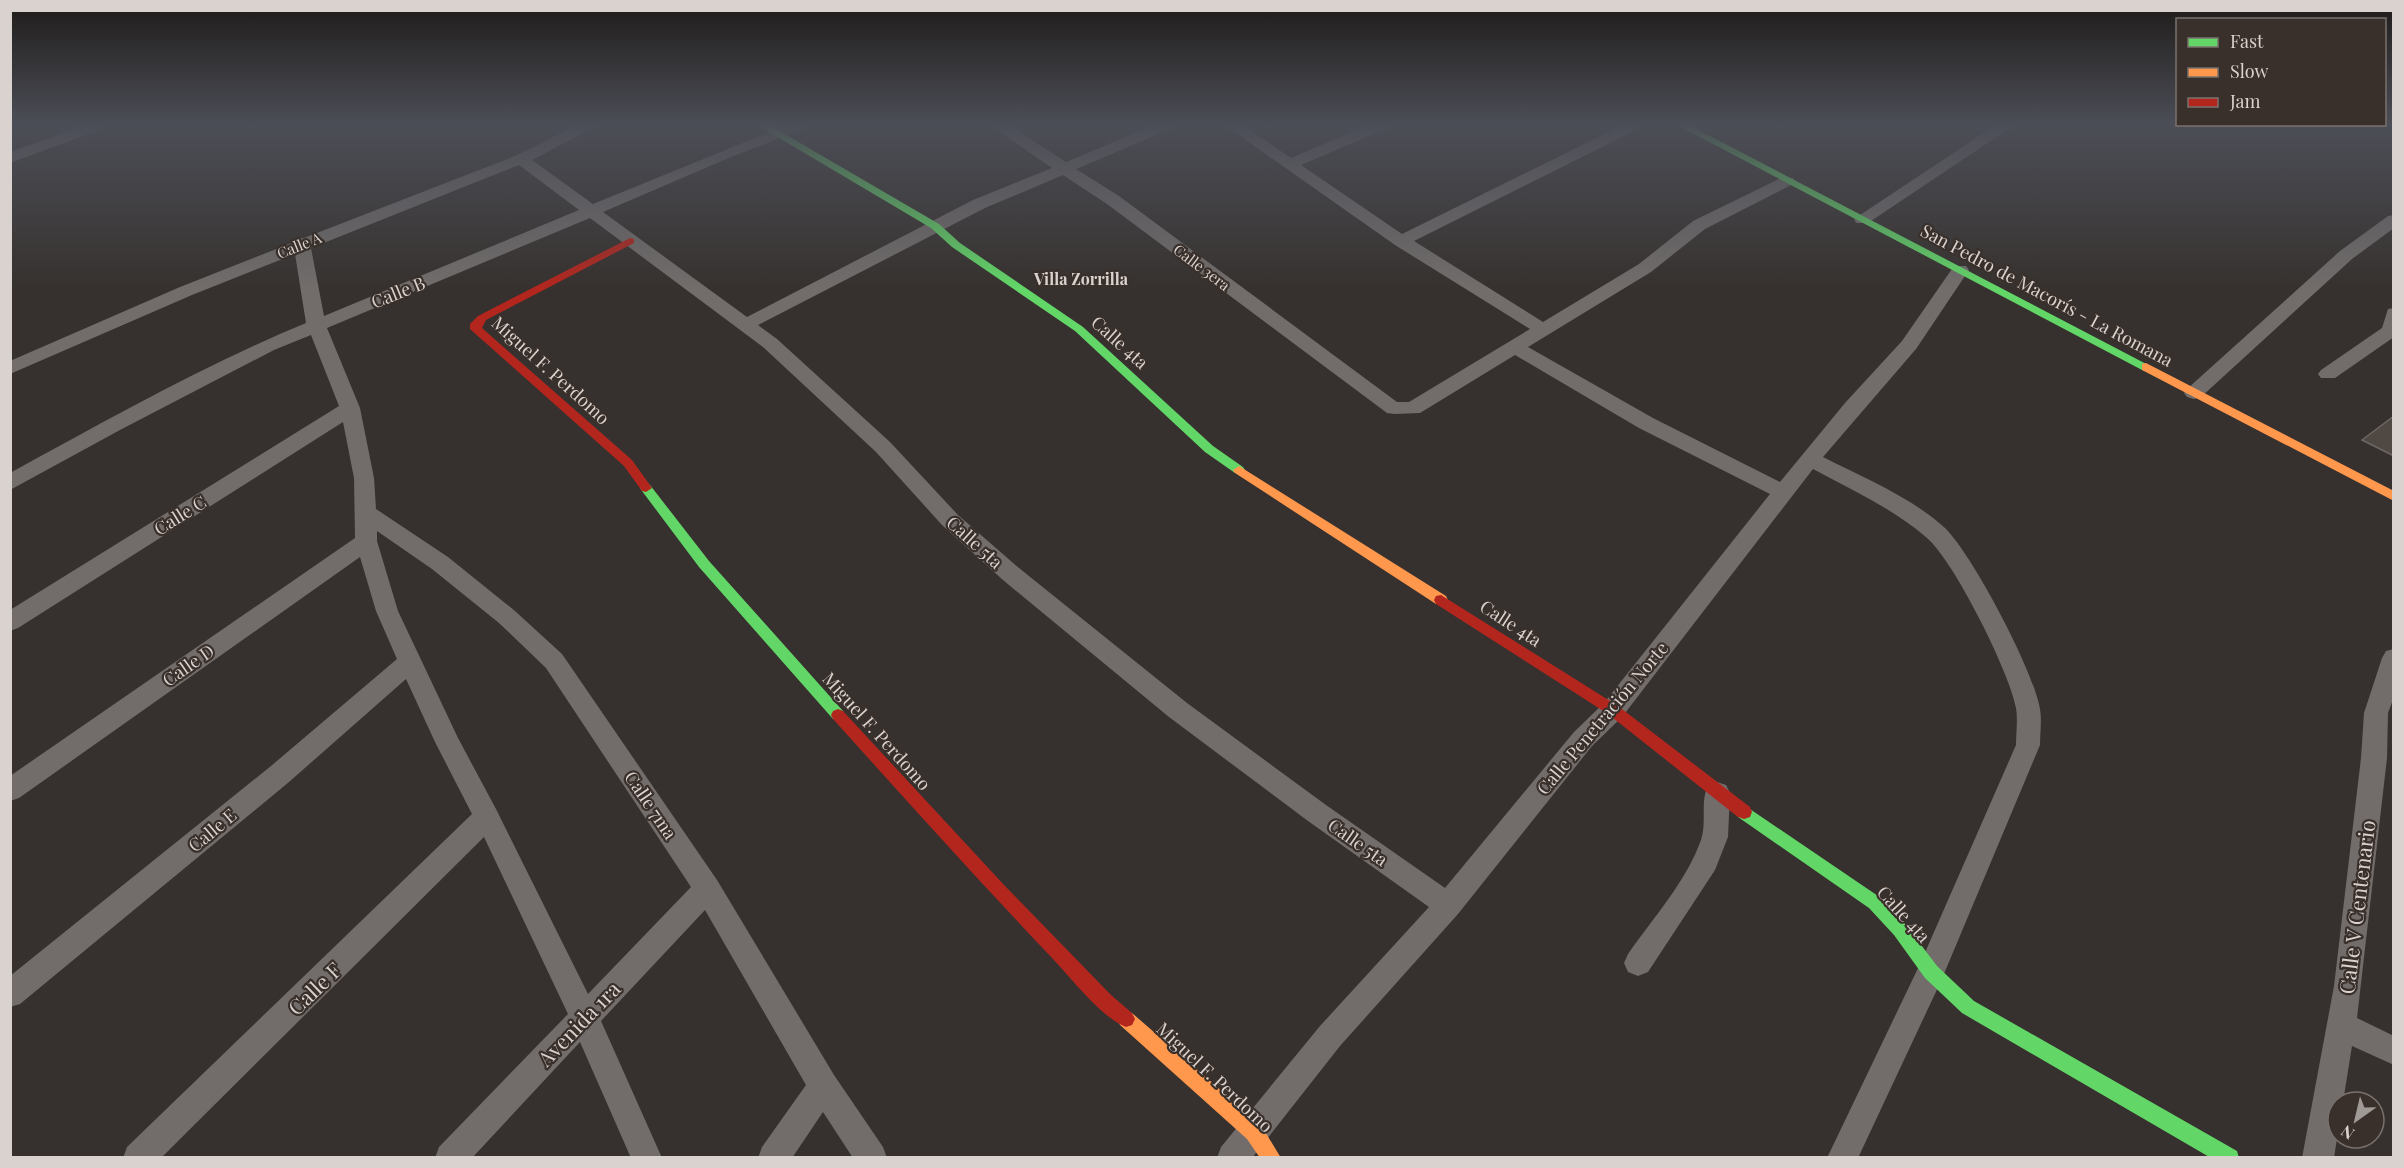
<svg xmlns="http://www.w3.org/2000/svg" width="2404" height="1168" font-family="'Playfair Display',serif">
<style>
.building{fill:#504843;stroke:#6c6765;stroke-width:1.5}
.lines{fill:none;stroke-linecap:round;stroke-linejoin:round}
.street{fill:#726d6b;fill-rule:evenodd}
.fast{fill:#63d668;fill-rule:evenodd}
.slow{fill:#ff974d;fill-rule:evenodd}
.jam{fill:#b3261e;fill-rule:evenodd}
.labels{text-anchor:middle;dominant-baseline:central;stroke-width:4.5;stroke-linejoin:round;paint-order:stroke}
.far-street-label{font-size:15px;fill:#d9d2cf;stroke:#3a302b}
.far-neighbourhood-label{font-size:16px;font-weight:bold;fill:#d9d2cf;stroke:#3a302b}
.street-label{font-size:18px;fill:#d9d2cf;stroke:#3a302b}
.near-street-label{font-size:21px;fill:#d9d2cf;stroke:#3a302b}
</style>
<rect width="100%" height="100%" fill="#36312e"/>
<path class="building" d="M2394,416V456L2362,440Z"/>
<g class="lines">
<path class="street" d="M82,126H105L102,129L10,163V152Z
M576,126H597L532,160L593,204L784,126H806L803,129L731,157L603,212L747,317L973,200L1052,168L991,126H1010L1066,162L1152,126H1174L1171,129L1076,169L1119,196L1397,402H1409L1530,329L1395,245L1226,126H1244L1291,158L1366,126H1388L1385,129L1301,165L1402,234L1621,126H1641L1638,129L1414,241L1543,322L1639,264L1693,221L1781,178H1793L1795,181L1793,184L1705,229L1651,272L1528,347L1653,418L1780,482L1845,403L1902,341L1954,266H1966L1969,270L1916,349L1823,457C1864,478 1911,497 1945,528C1972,554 2034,671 2040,709C2042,720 2040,733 2040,745L1941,981L1858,1158H1827L1920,964L2016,745C2016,733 2018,720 2016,708C2010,673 1954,561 1927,538C1894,509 1852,490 1813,469L1622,717L1592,746L1458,914L1340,1046L1252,1158H1217L1221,1147L1320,1026L1429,907L1308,821L1169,717L1003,580L942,525L876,452L763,347L590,218L327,328L360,408L374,478L376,509L448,557L515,611L562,654L717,880L834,1075L883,1147L887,1158H853L823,1112L792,1158H758L762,1147L806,1085L705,910L601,1021L662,1158H631L580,1042L472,1158H435L439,1147L568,1014L484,837L161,1158H123L127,1147L472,814L435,742L406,679L289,782L20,1004L10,1007V976L271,766L397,659L376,611L360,557L19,798L10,801V776L355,538L354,478L343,422L18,628L10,631V610L339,406L311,335L274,350L120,430L10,490V473C107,420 204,365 306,323L295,254L192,295L10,374V361L180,287L294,242L296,239L304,238L515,156ZM519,165L579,210L324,316L311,248ZM1063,175L1107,204L1387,413L1394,414L1420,413L1515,355L1639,428L1770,494L1604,703L1574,732L1445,888L1326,805L1187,703L1019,568L958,515L890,442L777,339L758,325L985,208ZM377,531L432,569L499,623L546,668L691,887L588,994L496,809L458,738L398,611L377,541Z
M1994,126H2013L1868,223H1856L1854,219Z
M2394,215V228L2352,259L2201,397L2194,399L2187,397L2184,393L2187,389L2340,251L2388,216Z
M2394,308V337L2335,378H2321L2318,374L2321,370L2382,328L2388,309Z
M2394,649V697L2388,713L2387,758L2357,1018L2394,1036V1065L2352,1046L2343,1102H2338V1132L2334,1158H2302L2334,986L2361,758L2364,713L2382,658L2386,651Z
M1717,782L1726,785L1730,793L1728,837L1715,870L1648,972L1638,976L1628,972L1624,963L1628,954C1653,918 1686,882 1701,840C1707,823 1700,802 1708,785Z"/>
<path class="fast" d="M759,126H771L939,224L960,243L1083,327L1213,446L1243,467L1245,470L1243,473H1235L1205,452L1075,331L952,247L931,228Z
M1679,126H1691L2152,367L2146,371L2142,370Z
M646,484L650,485L709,561L843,711L845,715L843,719L838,721L833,719L699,567L642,491L640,488Z
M1744,805L1881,898L1906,925L1937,966L1974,1001L2237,1151L2239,1158H2211L1962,1013L1925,978L1894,935L1869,908L1738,817L1736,812L1738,807Z"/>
<path class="slow" d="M2146,363L2394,491V501L2142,370V364Z
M1239,466L1446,596L1448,600L1446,604H1436L1235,473L1233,470Z
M1126,1011L1132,1013L1261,1125L1281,1158H1260L1247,1139L1120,1025L1117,1019L1120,1013Z"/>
<path class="jam" d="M630,238L634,239V243L486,320L482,328L632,460L652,488L646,492L642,491L624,466L470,329V324L478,316Z
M1441,595L1618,706L1750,807L1752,812L1750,817L1744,819L1738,817L1608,714L1436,604L1434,600L1436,596Z
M838,709L843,711L1005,886L1111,995L1132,1013L1135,1019L1132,1025L1126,1027C1101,1017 1072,979 1053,959C978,880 906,800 833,719L831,715L833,711Z"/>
</g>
<linearGradient id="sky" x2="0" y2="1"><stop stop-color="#1e1b19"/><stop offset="0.43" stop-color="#4c4e57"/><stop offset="1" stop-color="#4c4e57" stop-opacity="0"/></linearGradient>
<rect width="2404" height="290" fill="url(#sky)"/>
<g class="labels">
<g class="far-street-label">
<text transform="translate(299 245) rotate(-22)">Calle A</text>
<text transform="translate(1202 267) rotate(37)">Calle 3era</text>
</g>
<g class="far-neighbourhood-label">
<text x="1081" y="278">Villa Zorrilla</text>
</g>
<g class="street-label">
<text transform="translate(398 292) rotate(-22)">Calle B</text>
<text transform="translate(2047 295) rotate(28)">San Pedro de Macorís - La Romana</text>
<text transform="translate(1120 342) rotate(42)">Calle 4ta</text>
<text transform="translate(551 370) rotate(42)">Miguel F. Perdomo</text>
<text transform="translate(180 515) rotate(-32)">Calle C</text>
<text transform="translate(975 542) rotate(42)">Calle 5ta</text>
<text transform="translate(1511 623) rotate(33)">Calle 4ta</text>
<text transform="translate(188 665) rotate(-35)">Calle D</text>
<text transform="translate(1602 718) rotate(-50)">Calle Penetración Norte</text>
<text transform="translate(877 731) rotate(48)">Miguel F. Perdomo</text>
<text transform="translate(651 805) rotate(56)">Calle 7ma</text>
<text transform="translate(212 830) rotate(-40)">Calle E</text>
<text transform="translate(1358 842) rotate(35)">Calle 5ta</text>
<text transform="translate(1904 914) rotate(48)">Calle 4ta</text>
<text transform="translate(1215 1077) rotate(43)">Miguel F. Perdomo</text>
</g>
<g class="near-street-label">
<text transform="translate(2356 907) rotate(-83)">Calle V Centenario</text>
<text transform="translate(314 988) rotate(-44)">Calle F</text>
<text transform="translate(578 1023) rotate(-46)">Avenida 1ra</text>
</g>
</g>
<rect width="2404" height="1168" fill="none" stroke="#d9d2cf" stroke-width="24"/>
<rect x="2176" y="18" width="210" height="108" fill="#3a302b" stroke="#7a716d" stroke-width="1.5"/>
<rect x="2188" y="38" width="30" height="9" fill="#63d668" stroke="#7a716d" stroke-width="1.5"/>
<text x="2230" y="48" font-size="18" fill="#d9d2cf">Fast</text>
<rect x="2188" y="68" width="30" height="9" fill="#ff974d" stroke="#7a716d" stroke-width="1.5"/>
<text x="2230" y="78" font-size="18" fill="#d9d2cf">Slow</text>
<rect x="2188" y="98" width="30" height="9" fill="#b3261e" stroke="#7a716d" stroke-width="1.5"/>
<text x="2230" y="108" font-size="18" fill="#d9d2cf">Jam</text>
<g transform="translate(2356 1120) rotate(214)"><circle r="28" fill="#3a302b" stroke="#7a716d" stroke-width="1.5"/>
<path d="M0-4.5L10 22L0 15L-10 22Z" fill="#a09a97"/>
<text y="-9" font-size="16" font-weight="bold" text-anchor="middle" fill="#d9d2cf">N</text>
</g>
</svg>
